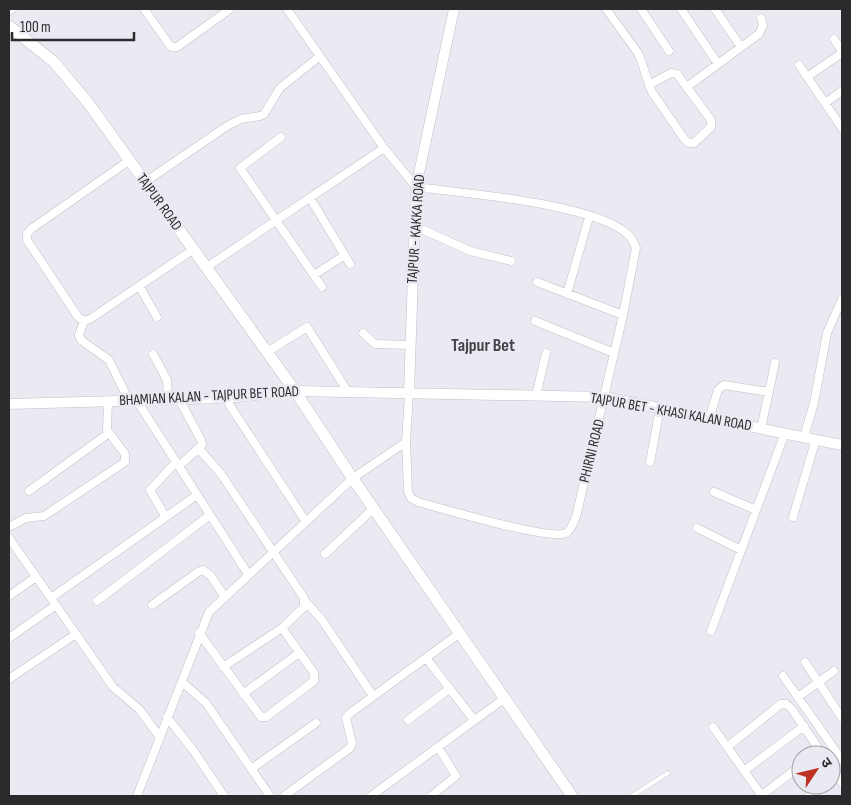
<svg xmlns="http://www.w3.org/2000/svg" width="851" height="805" font-family="'Sofia Sans Condensed','Noto Sans Devanagari',sans-serif">
<style>
.lines{fill:none;stroke-linecap:round;stroke-linejoin:round}
.service-casing{stroke:#bfc0c6;stroke-width:5}
.minor-casing{stroke:#bfc0c6;stroke-width:9}
.tertiary-casing{stroke:#bfc0c6;stroke-width:11}
.secondary-casing{stroke:#bfc0c6;stroke-width:12}
.service{stroke:#fff;stroke-width:4}
.minor{stroke:#fff;stroke-width:8}
.tertiary{stroke:#fff;stroke-width:10}
.secondary{stroke:#fff;stroke-width:11}
.labels{text-anchor:middle;dominant-baseline:central;stroke-width:5;stroke-linejoin:round;paint-order:stroke}
.street-label{font-size:15px;fill:#2b2b2e;stroke:#eaebf2}
.quarter-label{font-size:18px;font-weight:bold;fill:#424348;stroke:#eaebf2}
</style>
<rect width="100%" height="100%" fill="#eaebf2"/>
<g class="lines">
<g class="service-casing">
<path id="service" d="M632,796L668,773"/>
</g>
<g class="minor-casing">
<path id="minor" d="M144,9L171,47H177L230,9
M287,9L384,148L416,187C460,193 605,204 631,238C633,241 635,245 636,248L623,315L576,517C573,522 572,530 566,533C551,541 440,508 418,502L411,498L408,492L406,442L409,393
M606,9L638,53C644,66 646,79 652,92L685,140L689,143H694L711,127V120L677,74L671,73L649,85
M641,9L669,51
M681,9L718,64
M715,9L741,47
M9,11L12,9
M834,39L842,51
M799,65L842,128
M807,77L842,53
M688,86L759,34L763,25L761,18
M825,103L842,91
M281,137L240,168L322,287
M130,160L31,229L27,234V240L78,317L84,321L90,319L194,249
M145,182L227,126L241,119L260,116L264,114L280,88L320,56
M310,198L350,264
M415,226L470,251L511,261
M207,267L384,148
M314,275L345,255
M537,282L623,315
M139,286L157,317
M567,294L589,217
M84,321L79,335L81,340L109,360L129,401
M535,321L614,353
M363,333L375,344L410,345
M267,352L307,327L348,392
M153,354L167,380L168,400
M536,396L546,353
M225,398L306,522
M137,401L248,574
M710,416L718,390L724,385L769,392
M761,429L775,363
M804,437L814,403L827,333L842,299
M199,449L221,474L304,598V607L282,628L314,673V681L266,717H261L199,633
M650,462L660,408
M179,466L202,445L201,440L179,399
M29,491L109,433
M714,492L756,510
M165,516L150,490L176,462
M793,517L816,439
M9,527L26,518L44,516L125,462V454L107,430L108,401
M697,528L741,550
M9,538L113,687L139,709L159,736
M325,554L374,508
M9,596L36,577
M51,598L197,495
M97,601L210,515
M306,602L322,620L373,696
M152,605L198,572L203,570L211,576L224,596
M711,631L785,433
M9,638L56,605
M426,658L474,720
M805,662L842,718
M223,667L282,628
M783,676L842,760
M9,679L76,634
M182,682L206,703L270,796
M243,694L299,653
M798,697L834,671
M167,717L193,750L224,796
M408,720L449,689
M713,727L762,796
M727,747L781,704H786L791,708L823,755
M831,766L842,783
M251,769L316,723
M744,771L804,726
M762,795L801,765
M137,796L209,612L353,478L406,442
M284,796L350,748L352,743L346,718L349,714L460,633
M371,796L505,698
M431,796L456,776L438,747
M809,796L825,785"/>
</g>
<g class="tertiary-casing">
<path id="tertiary" d="M409,393L416,187L454,9
M9,404L225,398L295,391L605,397L842,445"/>
</g>
<g class="secondary-casing">
<path id="secondary" d="M9,26L54,62L89,104L295,391L349,473L572,796"/>
</g>
<use href="#service" class="service"/>
<use href="#minor" class="minor"/>
<use href="#tertiary" class="tertiary"/>
<use href="#secondary" class="secondary"/>
</g>
<g class="labels">
<g class="street-label">
<text transform="translate(159 202) rotate(54)">TAJPUR ROAD</text>
<text transform="translate(416 229) rotate(-86)">TAJPUR - KAKKA ROAD</text>
<text transform="translate(209 396) rotate(-3)">BHAMIAN KALAN - TAJPUR BET ROAD</text>
<text transform="translate(671 412) rotate(10)">TAJPUR BET - KHASI KALAN ROAD</text>
<text transform="translate(592 451) rotate(-76)">PHIRNI ROAD</text>
</g>
<g class="quarter-label">
<text x="483" y="345">Tajpur Bet</text>
</g>
</g>
<rect width="851" height="805" fill="none" stroke="#2b2b2e" stroke-width="20"/>
<g transform="translate(816 770) rotate(55)"><circle r="24" fill="#eaebf2" stroke="#9e9ea4"/>
<path d="M0-4L9 19L0 12L-9 19Z" fill="#be3122"/>
<text y="-8" font-size="14" font-weight="bold" text-anchor="middle" fill="#2b2b2e">उ</text>
</g>
<path d="M12 32v8h122v-8" fill="none" stroke="#2b2b2e" stroke-width="2.5"/>
<text x="20" y="32" font-size="15" fill="#2b2b2e" stroke="#eaebf2" stroke-width="4" paint-order="stroke">100 m</text>
</svg>
